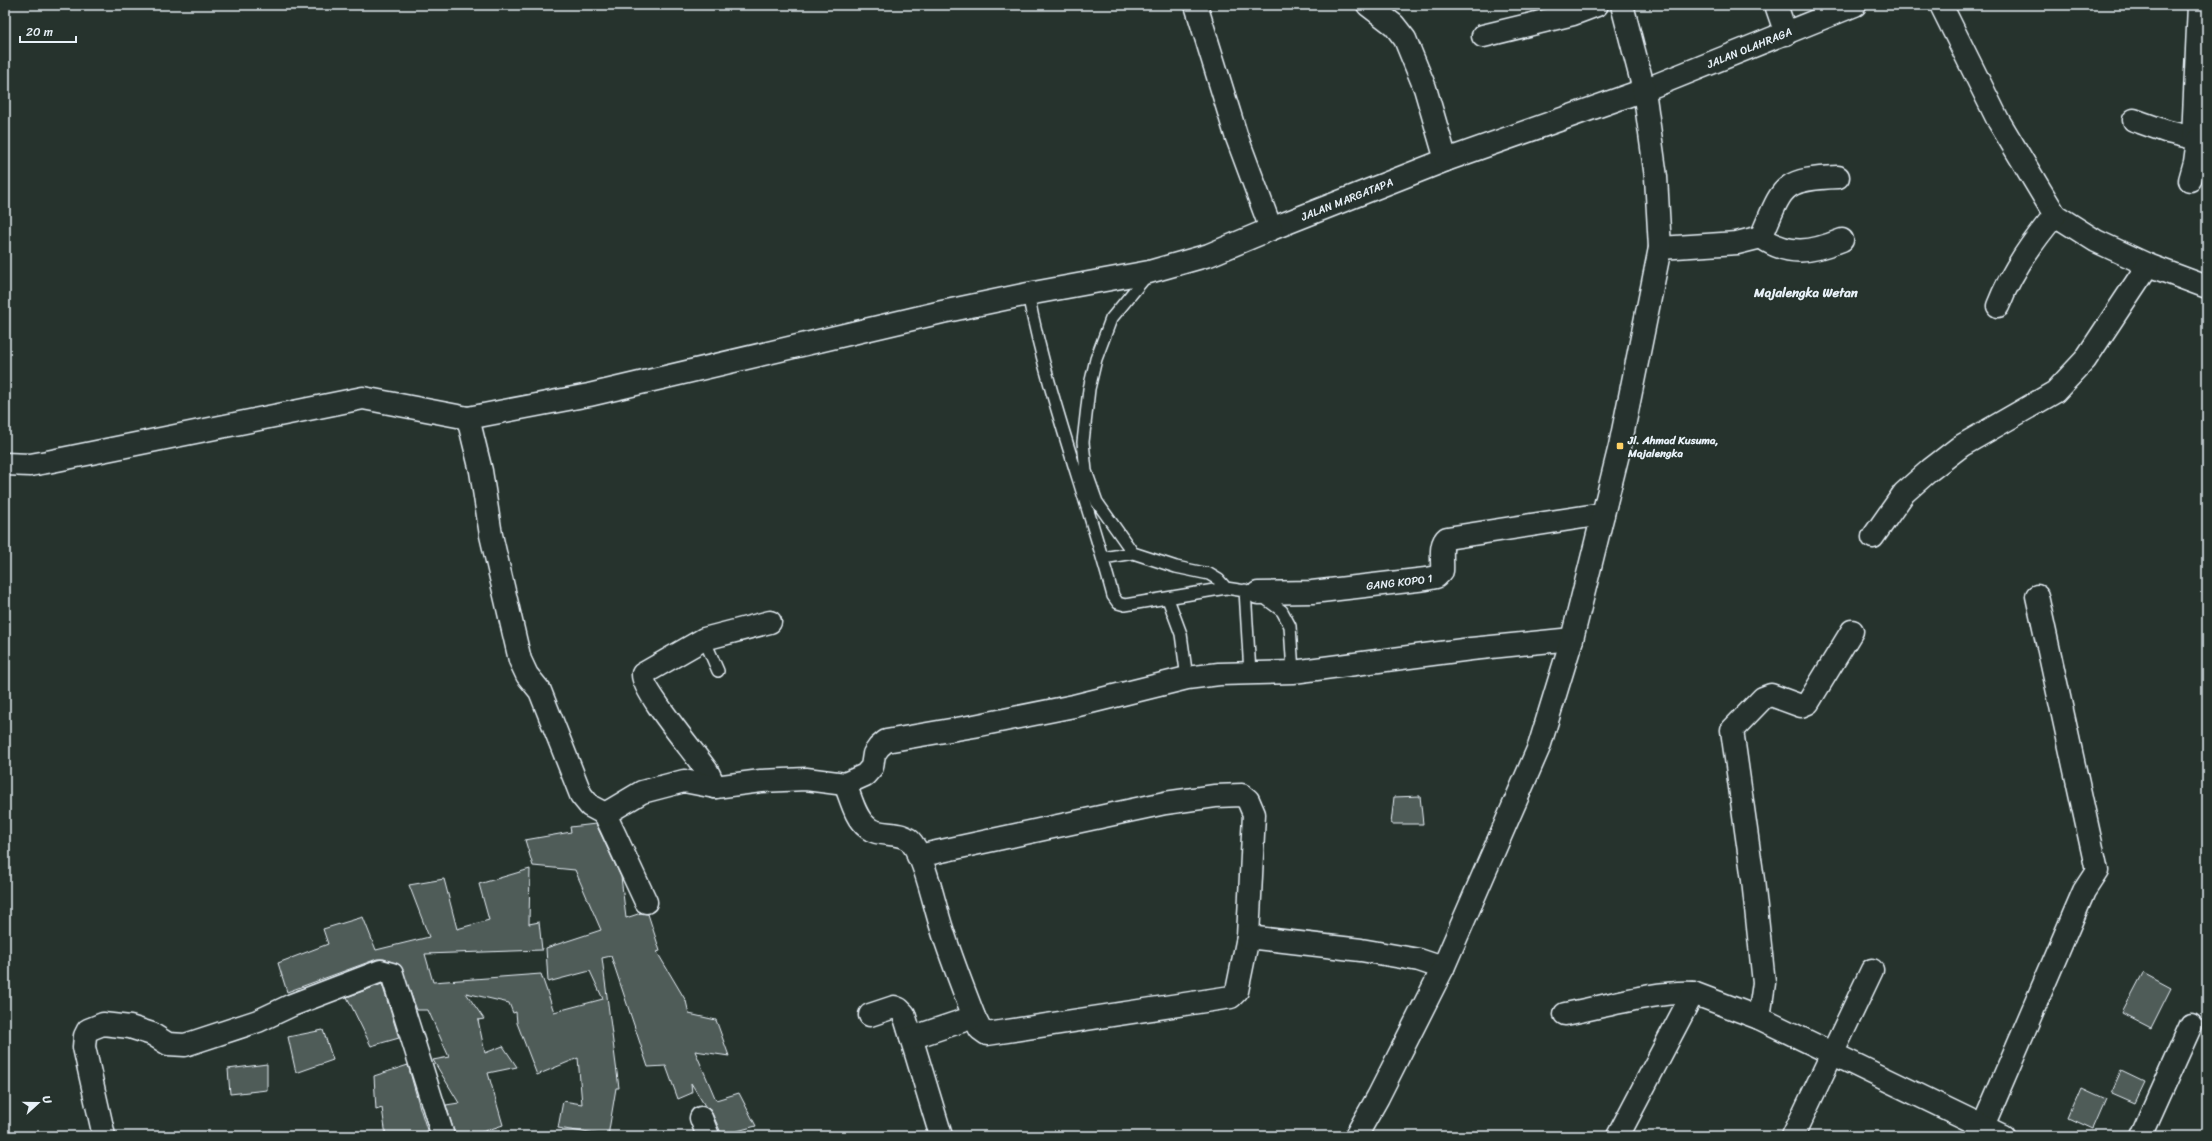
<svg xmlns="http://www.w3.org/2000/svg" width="2212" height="1141" font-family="Sriracha,sans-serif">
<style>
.building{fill:#505c59;stroke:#e8f1f8}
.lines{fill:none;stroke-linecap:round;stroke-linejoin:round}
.service-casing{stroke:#e8f1f8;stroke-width:14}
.minor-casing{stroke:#e8f1f8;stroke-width:25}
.service{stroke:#26332d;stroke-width:11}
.minor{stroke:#26332d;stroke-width:22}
.poi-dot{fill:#ffd166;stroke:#26332d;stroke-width:1.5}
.labels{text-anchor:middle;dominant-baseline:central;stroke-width:3;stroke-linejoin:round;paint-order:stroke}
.street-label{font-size:11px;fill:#e8f1f8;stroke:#26332d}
.poi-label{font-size:11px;font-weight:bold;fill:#e8f1f8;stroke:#26332d;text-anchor:start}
.quarter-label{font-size:13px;font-weight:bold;fill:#e8f1f8;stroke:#26332d}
</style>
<rect width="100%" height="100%" fill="#26332d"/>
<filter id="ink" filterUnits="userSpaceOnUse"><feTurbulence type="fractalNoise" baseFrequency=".025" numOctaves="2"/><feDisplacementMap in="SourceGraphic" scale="8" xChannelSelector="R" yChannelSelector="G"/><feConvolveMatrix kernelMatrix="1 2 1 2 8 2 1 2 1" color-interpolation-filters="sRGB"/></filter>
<g filter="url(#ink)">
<path class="building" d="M1420,796L1423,824H1391L1394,797Z
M596,824L621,877L626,918L641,913L648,914L660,951L657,952L686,1001L689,1014L716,1020L729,1056L695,1051L716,1100L739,1093L756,1126L722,1135L712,1113L705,1106L691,1083L692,1093L678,1099L666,1066L648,1067L611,956L602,958L619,1088H616L608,1136L558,1128L563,1101L582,1104L578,1058L537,1075L517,1023L516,1012L513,1013L509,1003L466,993L484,1019L478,1020L485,1053L503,1046L517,1067L488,1073L503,1125L476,1134L455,1135L446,1105L459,1103L433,1060L449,1057L428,1010H417L400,965L384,959H377L287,992L278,963L328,944L323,929L363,917L376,950L429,937L409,885L444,879L457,929L489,920L479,884L530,869L529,924L539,922L542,950L425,954L433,982L541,974L554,1012L603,999L590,971L548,982L546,948L601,930L575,870L533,866L525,840L571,832L570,827Z
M2143,973L2171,988L2151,1028L2122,1013Z
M382,984L399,1038L371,1046L347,997Z
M323,1030L333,1060L296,1073L288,1037Z
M267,1064V1090L230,1094L228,1069Z
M408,1065L420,1108L429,1136H386L382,1108L376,1110L374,1076Z
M2121,1071L2144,1082L2134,1103L2111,1093Z
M2082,1088L2106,1099L2093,1129L2069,1118Z"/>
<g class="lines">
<g class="service-casing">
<path id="service" d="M1148,274L1111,319L1096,359L1089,389L1083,442L1086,471L1097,502L1133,553L1176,567L1209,574L1219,580L1226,588L1258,593L1282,611L1290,626L1293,672
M1028,294C1048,397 1086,495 1113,596L1118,603L1125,605L1226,588
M1103,558L1133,553
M1245,590L1250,673
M1168,599L1181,634L1187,678
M704,639L718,671"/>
</g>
<g class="minor-casing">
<g id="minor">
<path id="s1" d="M1196,5L1236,135L1271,229L1446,160L1644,90L1855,5"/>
<path d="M1368,5L1394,25L1405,39L1425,88L1446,160"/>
<path d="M1776,5L1786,34"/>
<path d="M1941,5L1998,120L2055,215L2096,241L2148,265L2207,287"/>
<path d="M1483,36L1573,14L1597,5"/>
<path d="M2134,120L2168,132L2207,141"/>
<path d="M2193,138L2199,5"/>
<path d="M2190,180L2195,162L2198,140"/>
<path d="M1761,237C1789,257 1812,252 1842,240"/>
<path d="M1660,248L1737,243L1761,237C1783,187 1780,179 1838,177"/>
<path d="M1998,306C2011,272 2032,242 2055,215"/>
<path d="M468,418L481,471L491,535L520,660L527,675L540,691L581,795L590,806L605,814L646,902"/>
<path d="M5,464L30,465L47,462L363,398L468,418L589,395L942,312L1028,294L1149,272L1209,255L1271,229"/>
<path d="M1873,537L1904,493L1930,470L1961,446L2055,392L2085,360L2148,265"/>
<path id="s2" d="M1258,593L1312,592L1426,579L1436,577L1442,571C1443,561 1439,544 1447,538L1603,514"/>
<path d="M845,784C851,798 855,818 867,827C878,838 902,829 912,843C926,862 934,905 942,929C951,958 963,988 974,1017L980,1029L987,1034L1231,997L1237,991L1248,937L1254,814L1248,800L1242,795L1215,796L1165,803L918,856"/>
<path d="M715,787C712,782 710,776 707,771C696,754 641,690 643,674L704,639L770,622"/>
<path d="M605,814L642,792L684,781L715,787L761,781L806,779L845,784L865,775L872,767L874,754L879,747L886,741L974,726L1074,706L1187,678L1219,674L1293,672L1471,649L1572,639"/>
<path d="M1248,937L1361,950L1419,960L1443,968"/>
<path d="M1565,1014C1604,1007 1654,991 1693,993"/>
<path d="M870,1015L894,1007L899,1009L904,1014L941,1136"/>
<path d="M1759,1018L1764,983L1753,880L1732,730L1763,698L1771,695L1801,706L1808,703L1852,631"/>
<path d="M911,1038L974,1017"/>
<path d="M701,1118L708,1136"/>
<path d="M1983,1126L2084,891L2097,871L2037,596"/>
<path d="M104,1136L84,1047L85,1036L88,1030L103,1024L130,1027L152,1034L168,1044L185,1045L258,1021L292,1005L381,971L392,974L443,1136"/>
<path d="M1356,1136L1378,1097L1443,968L1539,747L1572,639L1620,446L1660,248L1656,177L1644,90L1622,5"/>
<path d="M1618,1136L1693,993L1759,1018L2003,1136"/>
<path d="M1793,1136L1872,970"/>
<path d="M2141,1136L2191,1025"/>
</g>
</g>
<use href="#service" class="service"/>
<use href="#minor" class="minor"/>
</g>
</g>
<rect class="poi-dot" x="1616" y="442" width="8" height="8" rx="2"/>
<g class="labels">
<g class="street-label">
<text stroke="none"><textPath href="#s1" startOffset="748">JALAN OLAHRAGA</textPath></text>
<text stroke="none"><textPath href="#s1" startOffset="318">JALAN MARGATAPA</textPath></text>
<text stroke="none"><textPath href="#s2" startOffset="142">GANG KOPO 1</textPath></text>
</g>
<g class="poi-label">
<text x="1628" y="440">Jl. Ahmad Kusuma,<tspan x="1628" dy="13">Majalengka</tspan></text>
</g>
<g class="quarter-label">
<text x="1806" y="292">Majalengka Wetan</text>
</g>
</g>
<rect width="2212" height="1141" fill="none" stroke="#26332d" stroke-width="20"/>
<rect x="10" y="10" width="2192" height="1121" fill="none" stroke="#e8f1f8" stroke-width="1.5" filter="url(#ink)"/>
<g transform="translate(38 1103) rotate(69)" stroke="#26332d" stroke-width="3" paint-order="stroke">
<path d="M0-3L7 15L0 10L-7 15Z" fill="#e8f1f8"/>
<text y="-6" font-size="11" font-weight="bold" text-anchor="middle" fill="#e8f1f8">U</text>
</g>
<path d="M20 36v6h56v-6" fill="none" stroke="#e8f1f8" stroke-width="2"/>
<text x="26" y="36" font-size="12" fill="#e8f1f8" stroke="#26332d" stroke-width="3" paint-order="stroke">20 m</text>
</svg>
